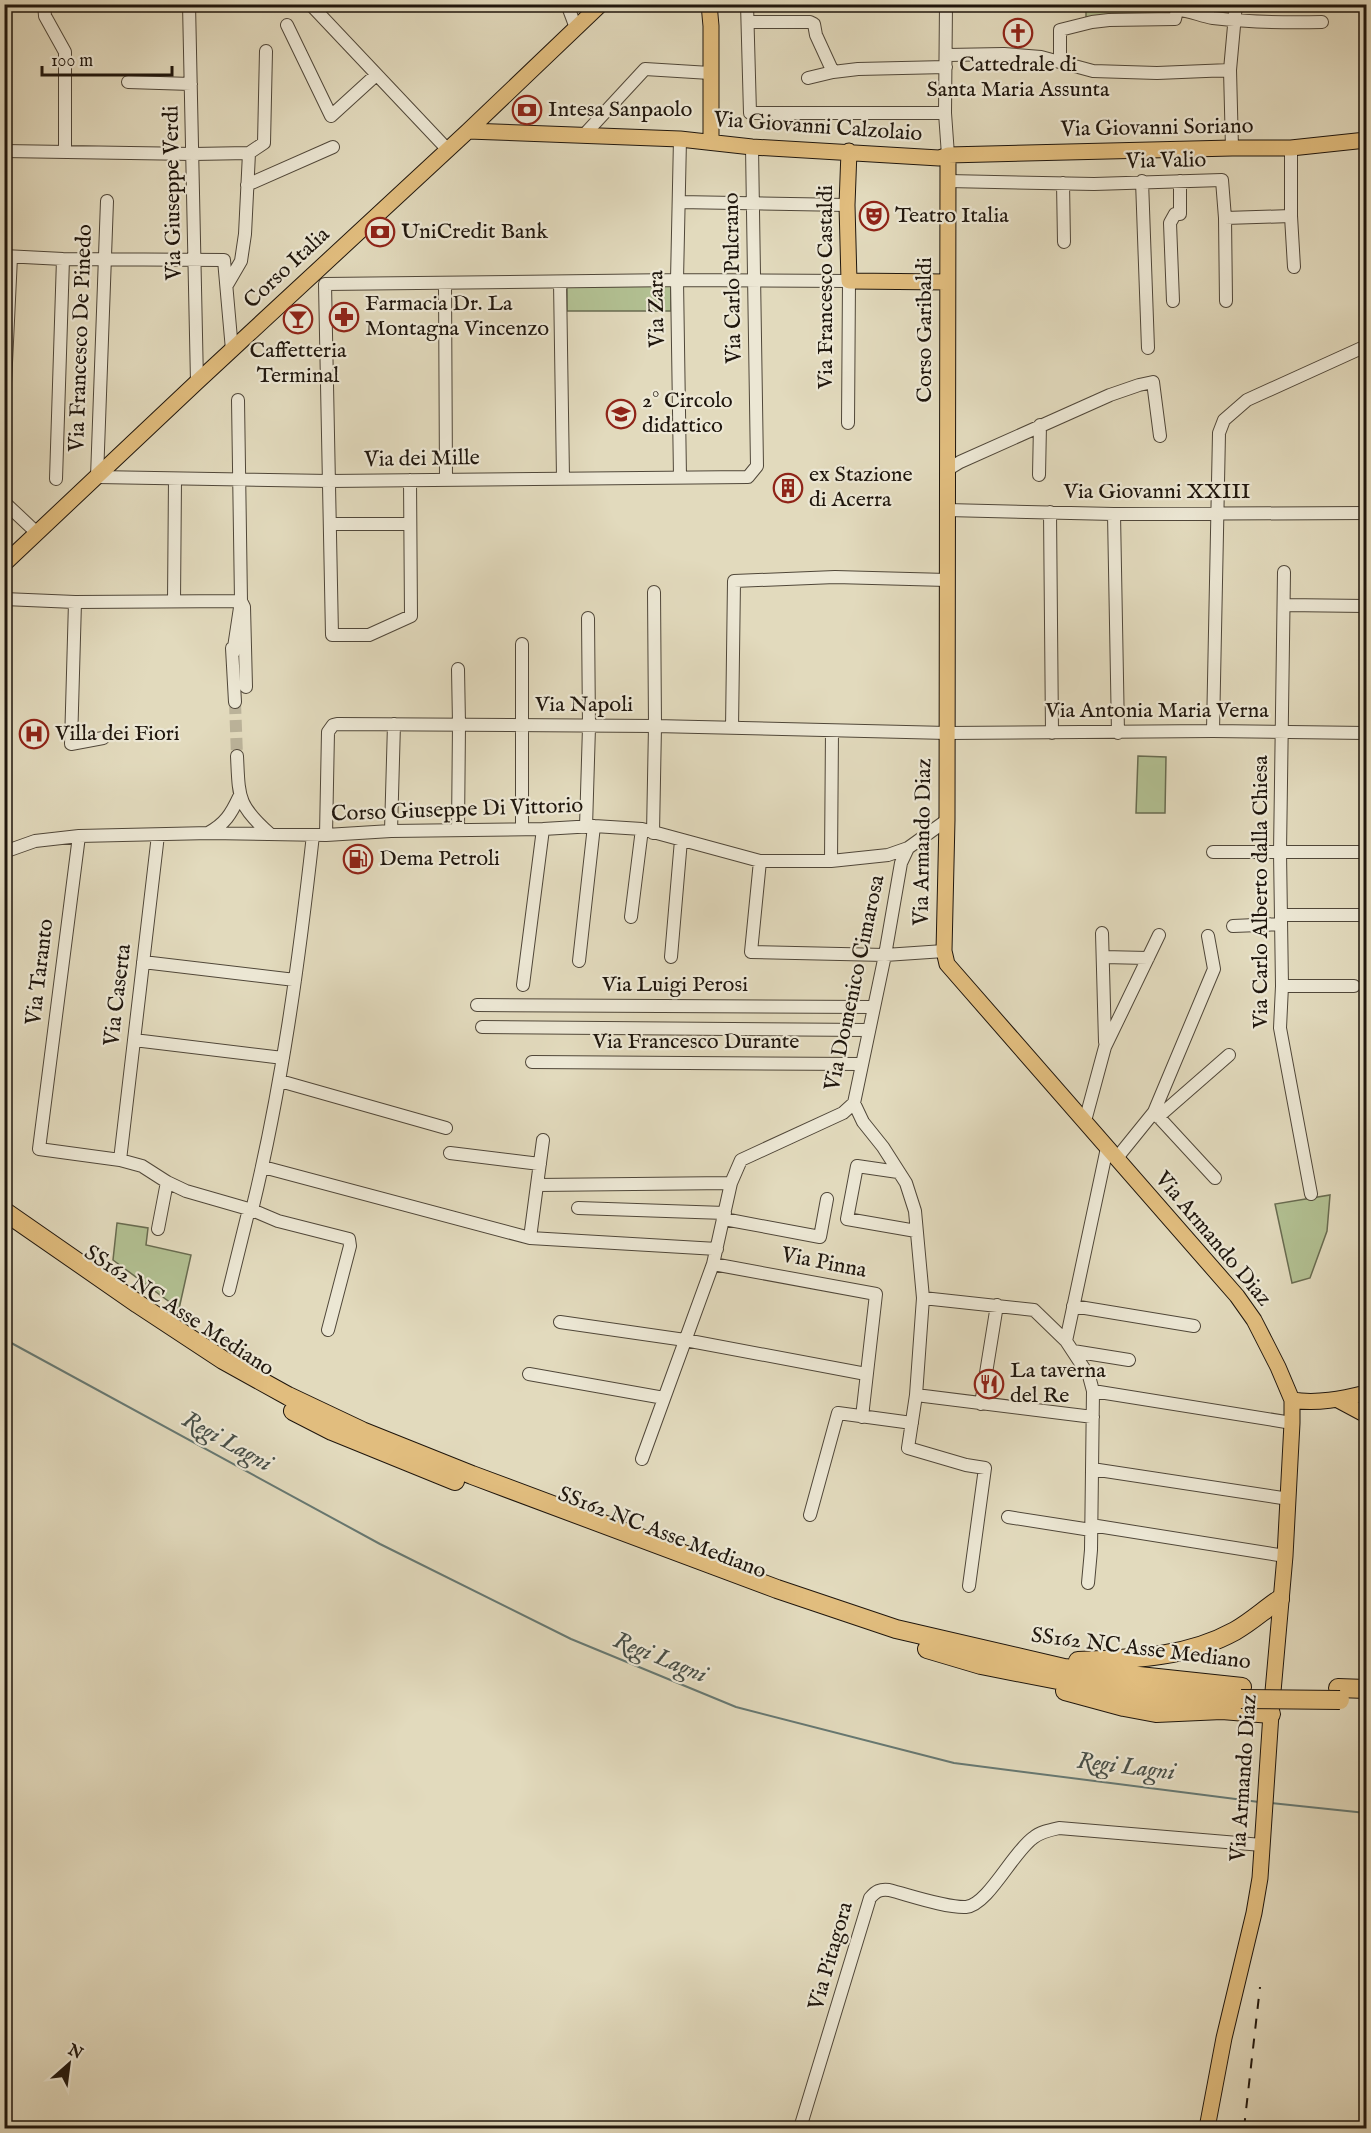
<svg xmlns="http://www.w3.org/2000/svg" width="1371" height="2133" font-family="'IM FELL English',serif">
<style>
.green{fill:#b2c092;stroke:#686b50;stroke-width:1.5}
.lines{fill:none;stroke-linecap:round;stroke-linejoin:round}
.stream{stroke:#667872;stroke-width:2}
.minor-tunnel{stroke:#bbb39a;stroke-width:12;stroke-dasharray:12 6;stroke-linecap:butt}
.minor-casing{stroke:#504739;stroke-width:14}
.major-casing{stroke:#1f160d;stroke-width:17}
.highway-casing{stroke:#1f160d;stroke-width:20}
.minor{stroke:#ece7d4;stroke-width:12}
.major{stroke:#e1bd7e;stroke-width:15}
.highway{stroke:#e1bd7e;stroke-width:18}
.rail{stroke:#1f160d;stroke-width:2;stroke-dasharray:10 10;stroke-linecap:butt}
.highway-bridge-casing{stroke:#1f160d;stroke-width:20;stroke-linecap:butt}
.highway-bridge{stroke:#e1bd7e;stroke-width:18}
.labels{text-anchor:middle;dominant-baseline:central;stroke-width:4.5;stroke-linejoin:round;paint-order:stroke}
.poi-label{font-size:22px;fill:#1f160d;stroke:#ece7d4;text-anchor:start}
.street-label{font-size:22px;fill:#1f160d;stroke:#ece7d4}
.water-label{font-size:24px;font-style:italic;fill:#484f48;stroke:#ece7d4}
</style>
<rect width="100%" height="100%" fill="#e2dabd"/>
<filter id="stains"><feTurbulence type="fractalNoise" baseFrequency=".00333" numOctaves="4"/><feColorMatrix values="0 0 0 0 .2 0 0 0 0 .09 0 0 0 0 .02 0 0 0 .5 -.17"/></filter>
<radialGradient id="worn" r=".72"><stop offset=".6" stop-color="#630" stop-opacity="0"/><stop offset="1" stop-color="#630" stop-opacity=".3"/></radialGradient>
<path class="green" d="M1086,5H1175V14L1086,17Z
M567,286H671V311H567Z
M1138,756L1166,757L1165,813H1136Z
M1330,1195L1327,1231L1310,1278L1292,1283L1275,1204Z
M117,1223L148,1228L146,1245L191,1255L179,1309L113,1260Z"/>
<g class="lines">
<path class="stream" d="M4,1339L380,1544L571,1639L736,1707L954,1763L1259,1802
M1271,1803L1366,1813"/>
<path class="minor-tunnel" d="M235,702L237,756"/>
<g class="minor-casing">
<path id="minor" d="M44,4L45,16L65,52V151
M100,4V5
M189,4L197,382
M310,4L448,150
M567,4L576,28
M747,4L750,113H945
M946,4L945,113L948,155
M748,22H810L814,24L816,35L833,72L858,69L946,67
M287,25L331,116L376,75
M947,55L1004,54L1041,57L1093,71L1157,73L1230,70
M1060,62V30L1092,22L1109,20L1175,19L1177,10C1190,10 1200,16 1213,18C1249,22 1285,23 1322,22
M808,78L833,72
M128,82L191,84
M583,136L645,69L710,73
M680,139L677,280L680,477
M1232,148L1230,70L1236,4
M1291,148V216L1294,267
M4,151L193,154L249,153L264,143L266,51
M948,181L1094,184L1222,180L1225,218L1226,301
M1142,181L1148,348
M1063,183L1064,242
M247,185L333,147
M107,201L97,477L329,481L748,477L757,466L752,147
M679,202L847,205
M1225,218L1291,216
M4,256L63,259L224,260L232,350
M560,282L563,478
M445,283L446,480
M325,284L677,280L849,281L848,423
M325,284L332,635H369L411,616L410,480
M227,285L241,261L245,234L249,153
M1173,301L1170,223L1175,214H1180V181
M4,405L11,257
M947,470L960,462L1110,395L1139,385L1153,382L1160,436
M1039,475L1040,425
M56,479L63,259
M4,502L37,533
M947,510L1114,514L1366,513
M1050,512L1052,733
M1114,514L1118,733
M330,524H410
M1284,572L1280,852L1282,986L1280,1028L1311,1194
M4,599L75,602L241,601L244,607L246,687
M174,601L175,479
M75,602L71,744L103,738
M1284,605L1366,606
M232,648L235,702
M233,654L241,601L238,400
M458,669L459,724L458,830
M732,728L734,581L835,577L947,580
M1213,731L1219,433L1224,420L1247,400L1366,346
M237,756C239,797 237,805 270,834
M586,827L589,727L588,618
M522,829V644
M391,831L394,724
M208,833C225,824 231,814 239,797
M653,833L655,726L654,592
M326,835L328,732L333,725L337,724L655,726L947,733L1213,731L1366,733
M79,836L39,1149L120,1160L142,1166L167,1182L186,1191L252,1210L278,1221L349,1239L350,1246L328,1330
M4,852L35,841L79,836L210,833L326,835L391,831L543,829L594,826L642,829L760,861H831L888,855L908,848
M1213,852H1366
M760,861L751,952L885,955L944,951
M831,861L832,731
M1281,915H1363
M631,917L642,829
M1233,926L1281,924
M1102,933L1105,1042
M671,957L681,840
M1103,957L1148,958
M579,961L594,826
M143,962L295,980
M523,985L543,829
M1282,986H1354
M477,1005L873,1007
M482,1027L868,1030
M134,1040L283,1058
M532,1062L861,1064
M280,1081L446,1128
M854,1103L863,1122L883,1147L906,1183L915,1211L923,1298L916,1395L908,1448L966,1465L985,1468L969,1586
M1155,1113L1215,1178
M1158,1117L1229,1055
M1085,1121L1105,1047L1159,935
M450,1153L540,1164
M1116,1159L1154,1112L1214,969L1208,936
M120,1160L158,835
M263,1167L530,1238L537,1185L731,1183
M898,1172L857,1166L847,1219L916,1231
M537,1185L543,1140
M578,1208L725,1213
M252,1210C282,1087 299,961 313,835
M724,1219L820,1237L827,1199
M158,1229L167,1182
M530,1238L717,1249
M713,1264L876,1294L862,1417
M229,1290L249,1209
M923,1298L1034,1310L1066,1341L1089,1376L1093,1391L1091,1550L1088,1583
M1073,1306L1194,1326
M560,1322L685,1340L866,1374
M1066,1341L1107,1148
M1073,1351L1129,1360
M529,1374L664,1398
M1093,1391L1292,1423
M916,1395L1093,1417
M981,1404L997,1305
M642,1459L713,1264L731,1183L741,1160L843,1113L854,1103L885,955L901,863L908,848L947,820
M1092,1469L1289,1499
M810,1515L838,1413L912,1423
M1008,1517L1091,1530
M1091,1525L1285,1556
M800,2128L870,1898C876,1891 880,1889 889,1890C909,1895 946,1908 966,1907C988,1905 1013,1852 1033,1838C1040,1832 1050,1830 1059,1828L1262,1845"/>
</g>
<g class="major-casing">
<path id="major" d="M709,4L711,26V142
M468,131L680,139L752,147L939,158L948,155L1232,148H1291L1366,140
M849,151L847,205L849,281L947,282
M948,155L947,820L944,951L947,964L1237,1296L1254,1320L1278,1367L1292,1400V1423L1285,1556L1271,1714L1260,1878L1254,1913L1224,2038L1207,2128
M4,564L197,382L468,131L601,4
M1292,1400C1317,1404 1342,1399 1366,1393
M1338,1400L1366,1415"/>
</g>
<g class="highway-casing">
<path id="highway" d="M4,1211L138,1304L223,1360L288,1396L362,1431L472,1475L777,1589L896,1629L1064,1668L1242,1687
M293,1411L332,1431L455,1481
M927,1649L981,1665L1063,1681L1169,1697L1241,1699
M1078,1661C1133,1659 1186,1658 1235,1631C1251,1622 1265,1609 1280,1599
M1338,1688L1366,1689
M1065,1691L1124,1707L1156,1713L1222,1710L1271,1714"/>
</g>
<use href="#minor" class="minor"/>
<use href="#major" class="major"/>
<use href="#highway" class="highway"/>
<path class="rail" d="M1244,2128L1260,1987"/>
<g class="highway-bridge-casing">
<path id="highway-bridge" d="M1241,1699L1340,1700"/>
</g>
<use href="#highway-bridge" class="highway-bridge"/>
</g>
<defs>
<g id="church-ring" transform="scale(1.5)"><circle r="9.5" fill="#ece7d4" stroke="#8f2418" stroke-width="1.5"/><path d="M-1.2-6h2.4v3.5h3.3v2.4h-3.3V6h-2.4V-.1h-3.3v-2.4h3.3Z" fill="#8f2418"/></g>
<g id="bank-ring" transform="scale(1.5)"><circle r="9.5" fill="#ece7d4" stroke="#8f2418" stroke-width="1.5"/><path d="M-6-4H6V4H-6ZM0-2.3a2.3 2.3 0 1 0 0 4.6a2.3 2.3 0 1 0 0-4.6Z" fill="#8f2418"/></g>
<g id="theatre-ring" transform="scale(1.5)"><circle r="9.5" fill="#ece7d4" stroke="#8f2418" stroke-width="1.5"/><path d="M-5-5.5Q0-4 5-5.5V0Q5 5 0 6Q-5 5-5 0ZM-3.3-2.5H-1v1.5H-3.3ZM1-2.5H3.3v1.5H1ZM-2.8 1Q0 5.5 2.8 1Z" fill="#8f2418"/></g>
<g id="pharmacy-ring" transform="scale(1.5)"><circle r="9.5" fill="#ece7d4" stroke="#8f2418" stroke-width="1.5"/><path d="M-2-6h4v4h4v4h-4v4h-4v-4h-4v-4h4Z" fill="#8f2418"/></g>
<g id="bar-ring" transform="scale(1.5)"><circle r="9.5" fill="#ece7d4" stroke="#8f2418" stroke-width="1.5"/><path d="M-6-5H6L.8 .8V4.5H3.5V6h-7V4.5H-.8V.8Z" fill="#8f2418"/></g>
<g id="school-ring" transform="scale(1.5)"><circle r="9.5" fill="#ece7d4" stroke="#8f2418" stroke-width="1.5"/><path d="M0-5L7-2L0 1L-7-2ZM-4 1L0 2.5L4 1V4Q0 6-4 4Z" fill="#8f2418"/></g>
<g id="building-ring" transform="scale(1.5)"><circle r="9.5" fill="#ece7d4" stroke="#8f2418" stroke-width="1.5"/><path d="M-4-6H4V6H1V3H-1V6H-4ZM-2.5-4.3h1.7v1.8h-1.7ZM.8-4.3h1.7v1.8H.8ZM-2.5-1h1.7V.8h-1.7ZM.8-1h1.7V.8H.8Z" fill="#8f2418"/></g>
<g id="hospital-ring" transform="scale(1.5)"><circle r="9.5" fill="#ece7d4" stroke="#8f2418" stroke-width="1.5"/><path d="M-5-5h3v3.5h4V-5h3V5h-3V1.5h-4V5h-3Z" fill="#8f2418"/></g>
<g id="fuel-ring" transform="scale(1.5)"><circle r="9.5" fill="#ece7d4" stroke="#8f2418" stroke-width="1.5"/><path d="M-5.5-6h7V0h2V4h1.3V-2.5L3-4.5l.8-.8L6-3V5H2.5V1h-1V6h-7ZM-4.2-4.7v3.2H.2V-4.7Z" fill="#8f2418"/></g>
<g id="restaurant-ring" transform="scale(1.5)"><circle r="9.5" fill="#ece7d4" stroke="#8f2418" stroke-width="1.5"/><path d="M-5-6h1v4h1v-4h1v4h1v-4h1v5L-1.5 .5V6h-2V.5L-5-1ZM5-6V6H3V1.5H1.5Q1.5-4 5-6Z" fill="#8f2418"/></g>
</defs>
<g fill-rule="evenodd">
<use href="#church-ring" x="1018" y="33"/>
<use href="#bank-ring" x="527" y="110"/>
<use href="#theatre-ring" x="874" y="216"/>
<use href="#bank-ring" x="380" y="232"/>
<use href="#pharmacy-ring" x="344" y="317"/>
<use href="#bar-ring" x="298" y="319"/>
<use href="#school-ring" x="621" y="414"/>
<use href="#building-ring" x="788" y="488"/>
<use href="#hospital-ring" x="34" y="734"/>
<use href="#fuel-ring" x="358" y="859"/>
<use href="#restaurant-ring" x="989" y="1384"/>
</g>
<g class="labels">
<g class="poi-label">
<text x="1018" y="65" text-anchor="middle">Cattedrale di<tspan x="1018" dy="25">Santa Maria Assunta</tspan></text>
<text x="548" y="110">Intesa Sanpaolo</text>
<text x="895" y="216">Teatro Italia</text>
<text x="401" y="232">UniCredit Bank</text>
<text x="365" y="304">Farmacia Dr. La<tspan x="365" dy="25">Montagna Vincenzo</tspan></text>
<text x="298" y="351" text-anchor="middle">Caffetteria<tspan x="298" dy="25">Terminal</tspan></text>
<text x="642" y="401">2° Circolo<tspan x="642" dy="25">didattico</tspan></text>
<text x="809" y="475">ex Stazione<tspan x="809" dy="25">di Acerra</tspan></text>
<text x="55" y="734">Villa dei Fiori</text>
<text x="379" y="859">Dema Petroli</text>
<text x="1010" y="1371">La taverna<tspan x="1010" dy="25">del Re</tspan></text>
</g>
<g class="street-label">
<text transform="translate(818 127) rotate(4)">Via Giovanni Calzolaio</text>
<text transform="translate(1157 128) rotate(-1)">Via Giovanni Soriano</text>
<text transform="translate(1166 161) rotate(-1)">Via Valio</text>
<text transform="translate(173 193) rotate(-91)">Via Giuseppe Verdi</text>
<text transform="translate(287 268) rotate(-43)">Corso Italia</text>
<text transform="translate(733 278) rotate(-91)">Via Carlo Pulcrano</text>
<text transform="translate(826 287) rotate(-90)">Via Francesco Castaldi</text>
<text transform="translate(657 309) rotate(-91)">Via Zara</text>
<text transform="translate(925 330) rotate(-90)">Corso Garibaldi</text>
<text transform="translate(81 338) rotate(-88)">Via Francesco De Pinedo</text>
<text transform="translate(422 459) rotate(-1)">Via dei Mille</text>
<text x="1157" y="492">Via Giovanni XXIII</text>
<text x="584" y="705">Via Napoli</text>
<text x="1157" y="711">Via Antonia Maria Verna</text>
<text transform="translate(457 810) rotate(-2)">Corso Giuseppe Di Vittorio</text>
<text transform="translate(923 842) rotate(-89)">Via Armando Diaz</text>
<text transform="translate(1261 892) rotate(-90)">Via Carlo Alberto dalla Chiesa</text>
<text transform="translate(40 972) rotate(-83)">Via Taranto</text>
<text transform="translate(855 983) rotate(-78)">Via Domenico Cimarosa</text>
<text x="675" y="985">Via Luigi Perosi</text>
<text transform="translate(118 995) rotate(-83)">Via Caserta</text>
<text x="696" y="1042">Via Francesco Durante</text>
<text transform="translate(1213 1239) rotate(50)">Via Armando Diaz</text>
<text transform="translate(824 1263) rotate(11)">Via Pinna</text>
<text transform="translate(179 1311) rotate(33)">SS162 NC Asse Mediano</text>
<text transform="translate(662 1533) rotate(21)">SS162 NC Asse Mediano</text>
<text transform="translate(1141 1649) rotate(7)">SS162 NC Asse Mediano</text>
<text transform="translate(1244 1778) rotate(-86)">Via Armando Diaz</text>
<text transform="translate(831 1956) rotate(-74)">Via Pitagora</text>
</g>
<g class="water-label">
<text transform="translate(227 1442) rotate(29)">Regi Lagni</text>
<text transform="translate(660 1658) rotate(22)">Regi Lagni</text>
<text transform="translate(1126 1767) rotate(7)">Regi Lagni</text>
</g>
</g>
<rect width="1371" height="2133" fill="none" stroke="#e2dabd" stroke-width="24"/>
<rect x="6" y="6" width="1359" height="2121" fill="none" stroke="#1f160d" stroke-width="3"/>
<rect x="12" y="12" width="1347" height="2109" fill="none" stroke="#1f160d" stroke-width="1.5"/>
<g transform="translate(69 2064) rotate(28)" stroke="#ece7d4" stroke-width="4.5" paint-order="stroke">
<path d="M0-4.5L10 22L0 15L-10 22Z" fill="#1f160d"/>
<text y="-9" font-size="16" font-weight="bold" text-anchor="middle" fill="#1f160d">N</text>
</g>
<path d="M42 66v9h130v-9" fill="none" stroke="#1f160d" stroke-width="3"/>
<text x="51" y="66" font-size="18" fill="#1f160d" stroke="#ece7d4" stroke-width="4.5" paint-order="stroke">100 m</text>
<rect width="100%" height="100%" filter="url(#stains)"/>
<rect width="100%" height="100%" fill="url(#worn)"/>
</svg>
